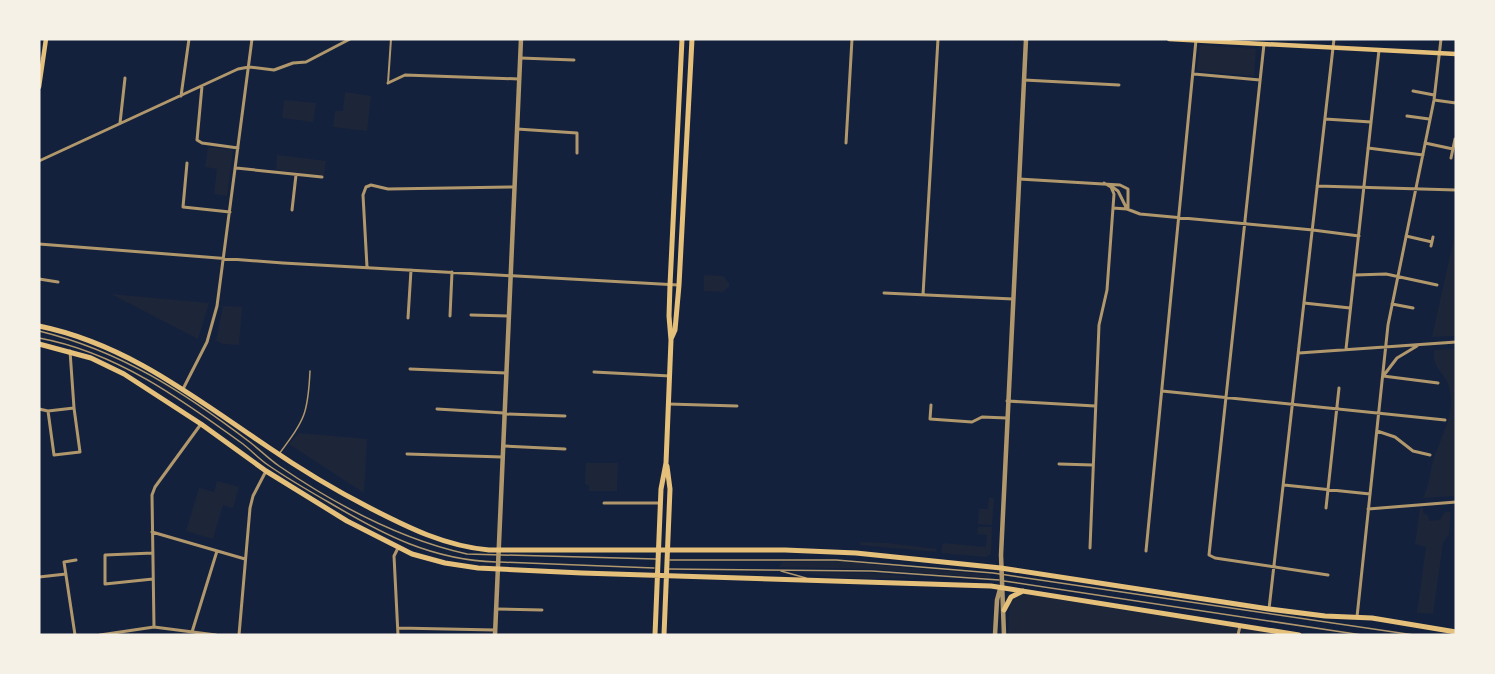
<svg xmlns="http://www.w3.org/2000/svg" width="1495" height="674" font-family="'Alegreya Sans',sans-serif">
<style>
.green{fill:#1d2539}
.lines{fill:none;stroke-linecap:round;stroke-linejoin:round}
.service{stroke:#b1986c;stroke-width:1.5}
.pedestrian{stroke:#b1986c;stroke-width:2}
.minor{stroke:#b1986c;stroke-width:3}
.tertiary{stroke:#b1986c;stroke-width:4.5}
.secondary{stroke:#e5c07b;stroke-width:4.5}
.primary{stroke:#e5c07b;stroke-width:5}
</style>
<rect width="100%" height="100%" fill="#14213d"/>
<path class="green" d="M1200,45L1256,49L1254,76L1198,71L1197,69Z
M345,92L371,96L367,131L333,127L335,111H343Z
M284,100L316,103L313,122L282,118Z
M208,147L233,150L227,196L214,194L217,169L205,167Z
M277,155L326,161L324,176L276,170Z
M1456,229V336L1432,337Z
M704,275L723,276L729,283V287L723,292L704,291Z
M111,294L209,303L198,339Z
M223,306L242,307L239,345L223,344L216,341Z
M1456,349V488L1454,496L1423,498C1431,482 1429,473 1434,458C1442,434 1456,413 1449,387C1445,371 1432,370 1434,350Z
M299,433L367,439L364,493L289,444Z
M586,463H618L617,491H589V485L585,484Z
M217,481L239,487L233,508L223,505L213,539L186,531L199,488L214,492Z
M989,498H994L992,525L978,524L979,509H988Z
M1420,508H1423V513L1427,515L1430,521L1440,520L1445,512H1451L1449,535L1443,543L1433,614L1417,613L1426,547L1415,544Z
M978,527H992L991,554L986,557L941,553L943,543L986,547L987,535L977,534Z
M860,542L887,543L937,549L936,552L860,545Z
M834,561L990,575V578L869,569L779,567L782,562Z
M801,572L869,573L922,578C882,578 840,581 801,572Z
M1020,593L1268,631L1290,635H1008L1010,603Z"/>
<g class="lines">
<path class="service" d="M39,331C121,351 184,392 251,443C260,450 269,459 279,466C336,505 399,539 467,554L656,559
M39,338C116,352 181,399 243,444C252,451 259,459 268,465C288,479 309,491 330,503C384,535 432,560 496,562
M279,454C305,419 308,414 310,371
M670,560H836L993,573L1414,635
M500,562L654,568
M668,569L872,571L999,580
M781,571L806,578
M1004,581L1362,635"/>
<path class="pedestrian" d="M388,83L391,39"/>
<path class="minor" d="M1264,44L1209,555L1215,558L1328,575
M520,58L574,60
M1194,74L1260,80
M1024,80L1119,85
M388,83L405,75L519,79
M202,86L197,140L202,143L238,148
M1413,91L1434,95
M181,96L189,39
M1434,100L1456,103
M1407,116L1429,119
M1325,119L1371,122
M120,123L125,78
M517,129L577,133V153
M846,143L852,39
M1425,143L1453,149
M1368,148L1423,155
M1451,158L1455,139
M39,161L238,69L249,67L274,70L293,63L306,62L350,39
M187,163L183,207L230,212
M236,168L322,177
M1019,179L1120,185L1128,189V209
M1111,186L1118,191L1127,209
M1317,186L1456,190
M1113,208L1127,209L1140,214L1313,230L1359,236
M292,210L296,175
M1406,236L1432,242
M39,244L283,263L678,285
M1431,246L1433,237
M367,267L363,195L366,187L371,185L388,189L514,187
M1355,275L1386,274L1437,285
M39,279L58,282
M884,293L1013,299
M923,295L938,39
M1304,303L1350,308
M1392,304L1413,308
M471,315L508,316
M450,316L452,272
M408,318L411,270
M1346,349L1379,50
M1299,353L1456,342
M410,369L506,373
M594,372L670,376
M1384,375L1397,358L1417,346
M1383,376L1438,383
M183,389L207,342L217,306L252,39
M1162,391L1445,420
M1007,401L1095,406
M668,404L737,406
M931,405L930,419L972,422L982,417L1007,418
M39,409L48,411L74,408
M437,409L504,413
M48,411L54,455L80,452L74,408L70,351
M505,414L565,416
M1377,431L1395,437L1413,451L1430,455
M504,446L565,449
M407,454L502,457
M1059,464L1093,465
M1284,485L1370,494
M604,503H660
M1326,508L1339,388
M1368,509L1456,502
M152,532L245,559
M1090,548L1099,325L1107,290L1114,194L1111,187L1104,183
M1146,551L1196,40
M153,553L105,555V584L153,579
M39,577L66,574
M496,609L542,610
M1269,609L1334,39
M1357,617L1388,325L1434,100L1441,39
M154,627L152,495L155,487L201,424
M398,628L495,630
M192,632L217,551
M75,635L64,562L76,560
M100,635L154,627L216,635
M239,635L250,508L253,496L266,471
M398,635L394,556L398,548
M1238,635L1240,626"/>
<path class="tertiary" d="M495,635L521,39
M995,635L997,600L1000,589
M1004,635L1001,555L1026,39"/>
<path class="secondary" d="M1169,39L1456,54
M39,87L46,39"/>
<path class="primary" d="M39,326C127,344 195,398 268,447C300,469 335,490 370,508C409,528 445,546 489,550H785L856,553L1001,568L1269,609L1325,616L1372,618L1456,632
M671,339L675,330L679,285L692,39
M39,344L91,358L124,374L201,424L266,471L347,521L412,554L445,563L478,568L582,573L991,586L1299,635
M1004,610L1011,597L1023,591
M655,635L661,489L666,463L671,340L669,316L670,285L682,39
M664,635L670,489L667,466"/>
</g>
<rect width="1495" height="674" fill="none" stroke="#f6f1e7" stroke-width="81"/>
</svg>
